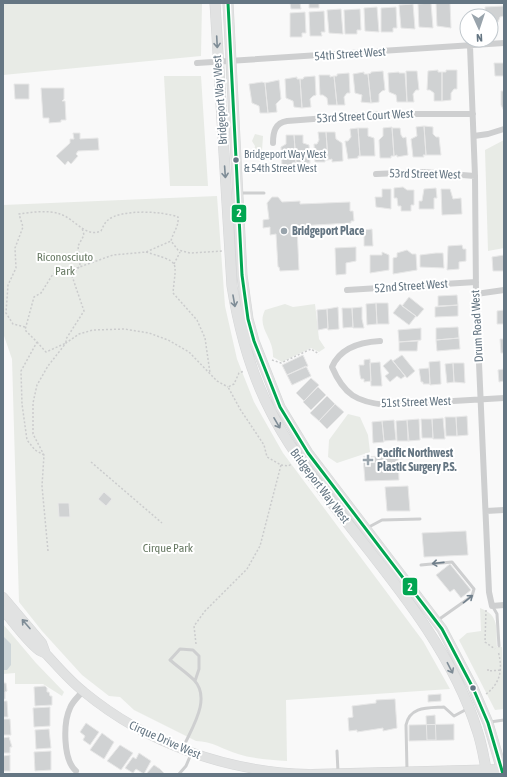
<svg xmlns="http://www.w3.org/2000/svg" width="507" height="777" font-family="'Asap Condensed',sans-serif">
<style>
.green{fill:#e8ebe6}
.water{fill:#ced6d9}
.building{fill:#d0d2d3;stroke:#e8e8e8}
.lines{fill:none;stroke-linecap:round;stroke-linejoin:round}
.secondary-casing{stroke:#d5d6d7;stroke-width:10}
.primary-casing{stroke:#d5d6d7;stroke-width:11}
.path{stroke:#cbcccd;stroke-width:1.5;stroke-dasharray:2 2;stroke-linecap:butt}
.lane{stroke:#cecfd0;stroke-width:3}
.street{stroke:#cecfd0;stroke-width:6}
.secondary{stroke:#e1e2e2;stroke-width:9}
.primary{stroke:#e1e2e2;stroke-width:10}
.bus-1-casing{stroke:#fff;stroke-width:6}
.bus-1{stroke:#00a651;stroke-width:3}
.oneway{stroke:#7e8c96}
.oneway2{stroke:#707f8b}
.bus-dot{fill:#657683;stroke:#fff;stroke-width:1.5}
.poi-dot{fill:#99a4ac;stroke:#fff;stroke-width:1.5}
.labels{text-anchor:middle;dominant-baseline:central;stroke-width:4;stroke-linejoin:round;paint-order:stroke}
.bus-label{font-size:11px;fill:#657683;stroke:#fff;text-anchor:start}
.street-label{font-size:12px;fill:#657683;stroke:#fff}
.poi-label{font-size:12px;font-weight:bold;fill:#657683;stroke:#fff;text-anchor:start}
.park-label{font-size:12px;fill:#687a64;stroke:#fff}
.line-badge{stroke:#fff;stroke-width:1.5}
.badge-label{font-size:11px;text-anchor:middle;font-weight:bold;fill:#fff}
</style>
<rect width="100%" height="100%" fill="#f9f9f9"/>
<path class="green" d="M3,3H202L201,56L3,75Z
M164,76H201L208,186H170Z
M255,134L263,136L262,151L256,157L254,152L255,146L252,141Z
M504,140V248L488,251L485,150Z
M217,196L225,306L237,359L254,402L283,453L423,641L450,689L286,700L287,761C271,760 254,759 238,754C224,750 212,741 196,741L134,710L120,697L109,696L82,675L42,631L19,602L12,359L3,333V205Z
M285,304L293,307L315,304L319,339L325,348L319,352L311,348L282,362L273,357C274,337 256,328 265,310Z
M348,414L360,417L368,435L370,452L337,463L328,457L329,440Z
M480,608C500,615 496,629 497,647H502L504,709L495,710L459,640L467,633L481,631Z
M3,624L36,663L64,692L62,696L43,684H15V673L3,674Z"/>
<path class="water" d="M3,636L11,644V665L7,670H3Z"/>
<path class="building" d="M290,3H300L301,9H291Z
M309,3H319V8H309Z
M431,3L433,28L419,27L418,4Z
M436,3H450L451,28L437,26Z
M413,4L415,29L401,28L399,5Z
M504,6V16L500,17L498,22H491V16H485V7Z
M377,7L379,32L365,31L364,8Z
M396,7L397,28H393V32H381V8Z
M341,9L343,34L329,33L327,10Z
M360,9L361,30H357V34H345L344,10Z
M324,11L325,32H321L322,36H310L309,12Z
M305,12L306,33H302V37H290V13Z
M504,60V76H495L494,63H504Z
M438,70V72H442V101H434V93L430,90H427L428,71Z
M446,70H457V89H454L451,93V100L442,101V72H446Z
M383,71L385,90L382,91L379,94V102L371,103L368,74L371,73V72Z
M406,71H417L419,90H416L413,94L414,102H407Z
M364,72V74H368L371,103L361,102L362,95L355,93L353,74Z
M399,72V73H405L407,102H397L396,95L389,92L388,73Z
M349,73L350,93H347L344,97L345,105H337L334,76H337V74Z
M319,75H330V77L334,76L337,105H328L327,98L323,95H320Z
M315,76L316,95L313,96L310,99L311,107L302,108L300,79H303L304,77Z
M297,77V79H300L302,108L294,107L293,101L286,98L285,79Z
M279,80L281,99L276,104L277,112L268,113L265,83Z
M262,82L265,83L268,113H260L259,106L252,103L249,84Z
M14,84H29V99H15Z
M41,88H64V99L62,101H65L66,120H61V122L49,123V118H43Z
M501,91H504V111L501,105Z
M424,126L433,127V134L436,137H439L441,155H426Z
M424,126L426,155H423L424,157H413L411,139L417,136L416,127Z
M392,127L394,156H391V158H380L379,140L383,136V128Z
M358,128H368V136L374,138L375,156H360Z
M358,128L360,156H358V158L348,159L345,141H348L351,137L350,129Z
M392,128H400L401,135L403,138L406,137L408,155L397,157V155L394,156Z
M318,132H326L328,160H325V162H315L314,144H317L319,140Z
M326,132H335L336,139L342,143L343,161L332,162V159L328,160Z
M73,133H80V139L98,138L99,150L78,151L76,154L78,156L71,164L68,161L65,165L56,156L70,143V139H74Z
M286,135H294L296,163H292V165L282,166L281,147L286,144Z
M294,135H303V143L309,145L310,163H296Z
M403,187L407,190H414V205H411V211H401V206H398L397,198H394V188Z
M436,188L437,198H434V209H419V201H422L424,189Z
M382,189H391V209L376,207L375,197H382Z
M441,189H450L453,199L461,198L462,214L442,215Z
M272,197H278L282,202L300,201V204L350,202V211H353L354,221H351V223L297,226L299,270L280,271L279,267H278L276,234L270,235V227L263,228V220L269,219L267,203Z
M372,229L373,246H364V230Z
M462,245L463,249H466V261L459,262V269L447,270L448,246Z
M356,247V261L346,263V274L336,275L335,248Z
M407,250L412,254H416L417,270L393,274V258L397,257V253Z
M382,252L389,255V270L370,273V255H382Z
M436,253H443L444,268L420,267V255Z
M504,255V271H493L492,257Z
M457,295L458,305L438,306V296Z
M409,297L424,309L417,317L402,306Z
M376,303H388L389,324H377Z
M376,303L377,324L367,325L366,304Z
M400,304L416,316L409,325L393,313Z
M458,305V316L435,317V307Z
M338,307L339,329L328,330L327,309Z
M362,307V319L364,328H353L352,308Z
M342,308H352L353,327L343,328Z
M327,309L328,328L318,330L317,310Z
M504,310V324H497V311Z
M458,327L459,338L436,340V328Z
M421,328V340L399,342L398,330Z
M459,338L460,349L437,351L436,340Z
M500,339H504V353H501Z
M418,341L417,351H399V342Z
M303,355L308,366L287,375L282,365Z
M402,355L415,371L407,378L393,361Z
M370,359L371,381L364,382V379H361L360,375L359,365H364V360Z
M391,359L405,376L401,379L397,376L390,382L385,376L389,373L383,366Z
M440,361L441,384L430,385L429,362Z
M380,362L382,386H371L370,363Z
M453,363H464L465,383L454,382Z
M453,363L454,382L447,383L445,364Z
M306,366L311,376L292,385L287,375Z
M429,368L430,384H423V382H421L419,369Z
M504,369V381L499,382L498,370Z
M311,378L319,385L304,401L296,393Z
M318,387L326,395L311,410L303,402Z
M327,396L335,404L319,421L310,413Z
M335,404L344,412L327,429L319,421Z
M467,416L468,435L457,436L456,417Z
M445,417H456L457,436H446Z
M443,418L445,439H433L432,419Z
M419,419L420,440L408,441L407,420Z
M421,419H432L433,438H422Z
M394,420L396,440L384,441L382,421Z
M407,420L409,441H397L396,421Z
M382,421L384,442L373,443L372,422Z
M398,455L399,480L365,481L363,457Z
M408,486L410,511H387L385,487Z
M104,492L112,499L106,506L98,499Z
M58,503H69L70,517H59Z
M466,531L468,555L424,557L422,533Z
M450,564L471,590L461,598L454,589L450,592L436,575Z
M3,679L4,683H6L7,691L5,692V699H3Z
M45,686L47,688V692H49L50,696H52V705L35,706L34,687Z
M441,694V701L428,702V695Z
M395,699L397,728L383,731V728L357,732V730L349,731L348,718L353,717L352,706L376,703V700Z
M3,701H7L8,717H3Z
M50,707V726L34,727L33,708Z
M435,715L436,740H427L426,716Z
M3,719H10L11,735H3Z
M86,723L99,732L90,745L83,740L85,736L80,732Z
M454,724V740L409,741V725Z
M49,729L51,748L36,749L35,730Z
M102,733L114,742L104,759L90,750Z
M9,737L12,747H10V753H3V738Z
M120,745L133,753L121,770L107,761Z
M51,751V770L35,771L34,752Z
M139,753L151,761L144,774L136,769L133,773L125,768L133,757L136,759Z
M10,755V771H3V756Z
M154,765L160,769L165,774H146Z"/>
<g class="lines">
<g class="secondary-casing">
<path id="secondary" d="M3,597L42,643L46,654
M3,610C13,622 24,638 37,649C40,652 44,652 47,655C59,668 70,681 84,692C147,744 227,772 309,774
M312,774L504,769"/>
</g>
<g class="primary-casing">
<path id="primary" d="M215,3L232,286C239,330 250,372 271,412C288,446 312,476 335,507C388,576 450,645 477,730C482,744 484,759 487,774
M228,3L242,275L248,319L254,341L280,407L308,453L442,629L473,688L488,723L503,774"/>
</g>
<path class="path" d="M146,252C181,263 176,259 173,293L197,320L205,338L210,373
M174,264L180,252
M25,327L13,324L6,313L8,285L16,268L15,248L23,227L19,214C31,212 49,210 60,214C74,218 85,238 101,231C103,227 105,222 108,220C121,209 162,211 178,217C179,227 173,232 171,241L178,250L190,253L222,251
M37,342L46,352L66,343V339L84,311L72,276L73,272L77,270L80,265L78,246L84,235L82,228
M272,360L281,363L311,349L319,354
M44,455L35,450L27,440L22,404L21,371L37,342L25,330L34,297L41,293L53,274L59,271L74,269L113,255L146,252L171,241
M91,462L162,523
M281,465L288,466L292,464
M48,551L42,486L44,455L33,434V403L37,385L48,366L66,343L79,334L93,330L124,329L149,333L168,340L189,352L217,381L228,387
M486,610L485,642L495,649
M196,644L194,626L205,611L247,569L260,546L281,465L267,457L264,445L240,409L228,387L234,384L239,373L244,371
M488,669V671L501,670
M486,694C501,683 503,668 498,651"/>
<path class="lane" d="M239,193H264
M367,528L382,520L420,519
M421,565L452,562L474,589L472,596L438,620
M493,607L497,614L499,646
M490,722L504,720
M183,748C191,729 212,699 194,680C187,673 178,667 170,660L180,649L193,650L199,656V669L195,681
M337,751L338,772
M407,770L406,725C410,706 428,708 444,707L454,716L467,709
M179,774L186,766L191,754"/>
<path class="street" d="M470,46L475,176L476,294L489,592L492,606L504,605
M197,63L504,43
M474,136L488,134L504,129
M273,143C273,132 275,123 287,121L380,114H473
M376,174L423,172L475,176
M347,290L476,282
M476,294L504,290
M380,341C361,342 340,348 332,367C344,395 357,402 386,405L504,398
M486,511L504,510
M76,771C63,760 63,723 70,708C72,702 78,697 83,691"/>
<use href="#secondary" class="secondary"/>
<use href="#primary" class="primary"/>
<g class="bus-1-casing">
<path id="bus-1" d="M228,3L242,275L248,319L254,341L280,407L308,453L442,629L473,688L488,723L503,774"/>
</g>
<use href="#bus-1" class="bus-1"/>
</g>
<defs><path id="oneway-shaft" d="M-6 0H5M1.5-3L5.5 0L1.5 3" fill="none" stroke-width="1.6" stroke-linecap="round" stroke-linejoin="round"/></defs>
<g class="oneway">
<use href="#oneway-shaft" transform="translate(217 42) rotate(87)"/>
<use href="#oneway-shaft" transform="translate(225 172) rotate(86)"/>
<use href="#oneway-shaft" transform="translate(234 301) rotate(80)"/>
<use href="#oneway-shaft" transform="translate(277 423) rotate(60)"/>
<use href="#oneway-shaft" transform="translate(26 624) rotate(-131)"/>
<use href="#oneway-shaft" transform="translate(450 668) rotate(63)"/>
</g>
<g class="oneway2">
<use href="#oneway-shaft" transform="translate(438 563) rotate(174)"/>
<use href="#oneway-shaft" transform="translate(468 599) rotate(-39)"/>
</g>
<g class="bus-dot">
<circle cx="236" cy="160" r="3.5"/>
<circle cx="473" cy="688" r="3.5"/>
</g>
<g class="poi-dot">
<circle cx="284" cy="231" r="4"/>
<path d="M366 454h4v4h4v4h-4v4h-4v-4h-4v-4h4z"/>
</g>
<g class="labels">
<g class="bus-label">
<text x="244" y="154">Bridgeport Way West<tspan x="244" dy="14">&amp; 54th Street West</tspan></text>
</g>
<g class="street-label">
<text transform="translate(350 54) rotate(-4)">54th Street West</text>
<text transform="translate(220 100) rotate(-94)">Bridgeport Way West</text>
<text transform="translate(365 116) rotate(-3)">53rd Street Court West</text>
<text transform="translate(425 174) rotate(1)">53rd Street West</text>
<text transform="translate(411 286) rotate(-4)">52nd Street West</text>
<text transform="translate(477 326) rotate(-93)">Drum Road West</text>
<text transform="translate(416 402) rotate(-2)">51st Street West</text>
<text transform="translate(320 486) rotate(53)">Bridgeport Way West</text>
<text transform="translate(165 740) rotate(24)">Cirque Drive West</text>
</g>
<g class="poi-label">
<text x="292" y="231">Bridgeport Place</text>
<text x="377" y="453">Pacific Northwest<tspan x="377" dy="14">Plastic Surgery P.S.</tspan></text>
</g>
<g class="park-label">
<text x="65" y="257">Riconosciuto<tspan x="65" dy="14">Park</tspan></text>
<text x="168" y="548">Cirque Park</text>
</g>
</g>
<g class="line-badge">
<rect x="231" y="204" width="16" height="19" rx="4" fill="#00a651"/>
<rect x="402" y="577" width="16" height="19" rx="4" fill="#00a651"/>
</g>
<g class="badge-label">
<text x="239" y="217">2</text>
<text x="410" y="591">2</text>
</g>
<rect width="507" height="777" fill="none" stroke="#657683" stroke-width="8"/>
<g transform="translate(479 28) rotate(177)"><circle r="19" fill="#ffffff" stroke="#c1c8cd"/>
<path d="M0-3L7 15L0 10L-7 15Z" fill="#99a4ac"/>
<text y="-6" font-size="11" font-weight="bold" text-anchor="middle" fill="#657683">N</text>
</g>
</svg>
